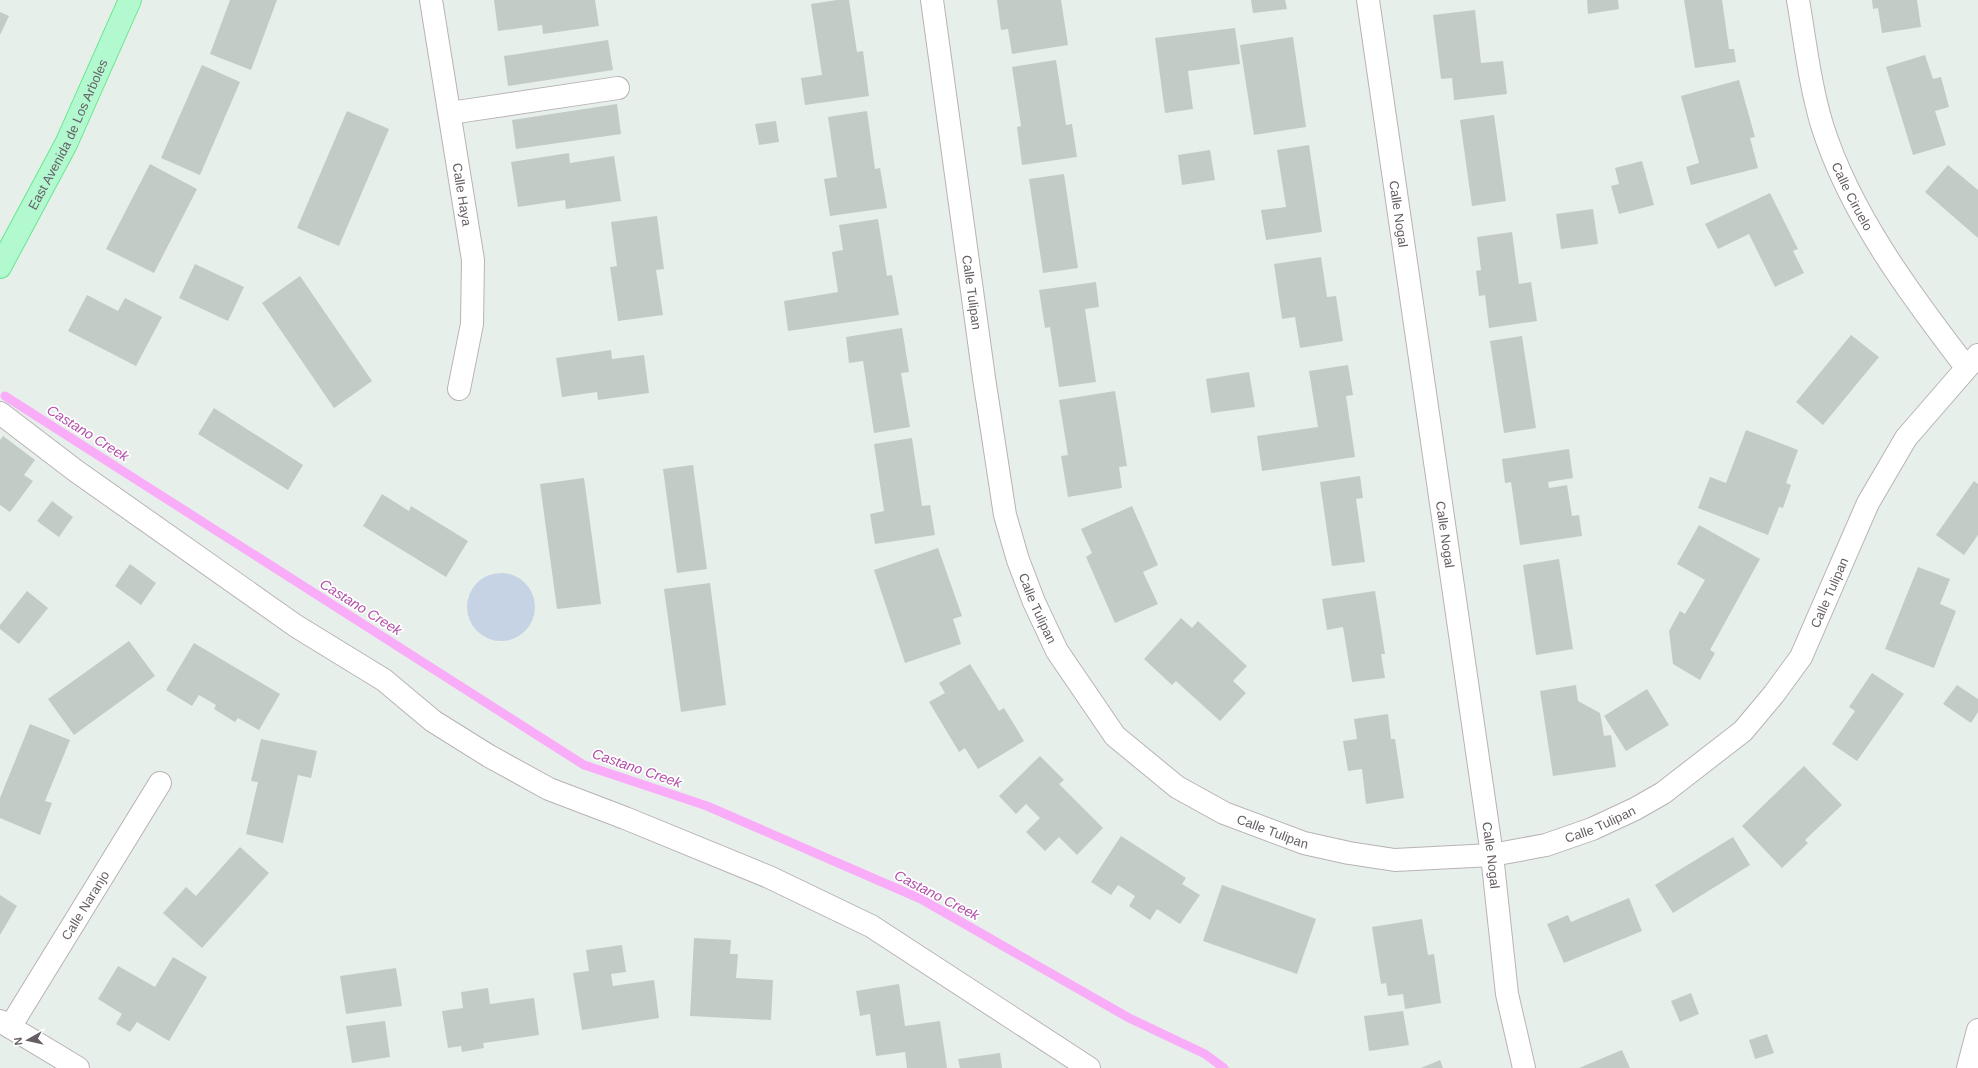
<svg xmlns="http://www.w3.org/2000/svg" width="1978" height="1068" font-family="Helvetica,sans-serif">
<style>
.green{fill:#c5d3e5}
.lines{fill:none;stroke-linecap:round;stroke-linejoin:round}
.stream{stroke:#f9adf8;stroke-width:9}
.building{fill:#c3cbc6}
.minor-casing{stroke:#b8b2b7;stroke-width:24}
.major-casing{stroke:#67e88d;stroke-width:24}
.minor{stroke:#fff;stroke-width:22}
.major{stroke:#b2f9cf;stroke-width:22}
.labels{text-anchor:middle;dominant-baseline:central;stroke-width:3.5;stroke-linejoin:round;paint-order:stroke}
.street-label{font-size:13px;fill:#665e65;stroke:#fff}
.water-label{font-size:14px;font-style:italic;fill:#b34daa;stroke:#fff}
</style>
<rect width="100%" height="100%" fill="#e7efea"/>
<path class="green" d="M467 607a34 34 0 1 1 68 0a34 34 0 1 1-68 0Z"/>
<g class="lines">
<path class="stream" d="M5,396L584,765L707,806L921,899L1129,1018L1205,1054L1224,1068"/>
</g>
<path class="building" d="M230,0H277L251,70L210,54Z
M494,0H595L599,26L543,34L542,25L498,31Z
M837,0H849L857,52L863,51L869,96L805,105L801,78L822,75L811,4Z
M997,0H1061L1068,45L1012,54L1008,29L1001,30Z
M1251,0H1285L1287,9L1253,13Z
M1587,0H1618L1619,9L1588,14Z
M1684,0H1722L1729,49H1734L1736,62L1695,68Z
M1872,0H1917L1921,27L1882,33L1878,8L1873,9Z
M1475,10L1481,63L1503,61L1507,94L1454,100L1452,78L1441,79L1433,15Z
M0,12L9,16L0,35Z
M1235,28L1240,64L1188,71L1193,109L1165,113L1155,38Z
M1293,37L1306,127L1254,135L1240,45Z
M608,40L613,70L508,86L504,56Z
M1925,55L1933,79L1941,77L1949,107L1935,111L1946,145L1913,155L1886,67Z
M1056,60L1066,125L1072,124L1077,157L1022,165L1017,127L1021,126L1012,67Z
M202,65L240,82L200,175L161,158Z
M1739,80L1755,137L1750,138L1758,168L1691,185L1686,167L1699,163L1681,96Z
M617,104L621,134L516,149L512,120Z
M347,111L389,129L339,246L297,228Z
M867,111L875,169L880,168L887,208L830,216L824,179L837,177L828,117Z
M1494,115L1506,201L1472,206L1460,120Z
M776,121L779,142L759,145L755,124Z
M1309,145L1322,232L1266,240L1261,210L1286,207L1277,150Z
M1210,150L1215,180L1182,185L1178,155Z
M569,153L570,163L614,156L621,201L566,209L565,200L518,207L511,162Z
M1642,161L1654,205L1619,214L1611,186L1619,184L1615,168Z
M150,164L197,189L154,273L106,249Z
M1948,165L1978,190V238L1925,192Z
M1064,174L1078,268L1043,273L1029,179Z
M1770,193L1798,249L1793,251L1804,273L1775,287L1749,234L1718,249L1705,224Z
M1593,209L1598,244L1561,249L1556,214Z
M657,216L664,269L656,270L663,315L618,321L610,267L617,266L611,222Z
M878,219L887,276L892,275L899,315L788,331L784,301L838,292L832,252L843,250L839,225Z
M1512,232L1519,284L1531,282L1537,321L1489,328L1485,295L1479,296L1476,271L1481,270L1477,237Z
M1321,257L1327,297L1336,296L1343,341L1300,348L1295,317L1282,319L1274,264Z
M195,264L244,287L228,321L179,298Z
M300,276L372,381L334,408L262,303Z
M1096,282L1099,307L1085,309L1096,382L1059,387L1050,327L1045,328L1039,290Z
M87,295L118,311L125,298L162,317L136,366L68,331Z
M902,328L909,372L901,373L910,427L874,433L863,361L849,363L846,337Z
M1851,335L1879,357L1823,425L1796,402Z
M1522,336L1536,428L1504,433L1490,341Z
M611,350L612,359L644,355L649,393L598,400L597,392L562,397L556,358Z
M1348,365L1353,395L1346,396L1355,457L1262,471L1257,436L1318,427L1309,371Z
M1249,372L1255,407L1211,413L1206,379Z
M1115,391L1127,466L1119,467L1122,488L1068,497L1061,456L1068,455L1059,400Z
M214,408L303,465L288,490L198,434Z
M1746,430L1798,450L1786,483L1791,485L1783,508L1779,507L1768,535L1698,508L1710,477L1726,483Z
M3,436L35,460L24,475L33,481L10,512L0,505V440Z
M912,438L922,506L930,505L935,535L875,544L870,514L884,511L874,444Z
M1569,449L1573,478L1548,482L1549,488L1567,485L1572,516L1579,515L1582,536L1520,545L1511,482L1505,483L1502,459Z
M693,465L707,569L677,573L663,469Z
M1360,476L1363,498L1356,499L1365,562L1332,566L1320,482Z
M584,478L601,604L557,609L540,484Z
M1974,481L1978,484V535L1964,555L1936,535Z
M382,494L409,511L411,506L468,541L446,577L363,526Z
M52,501L73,517L59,537L37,521Z
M1132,506L1158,565L1143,572L1158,604L1115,623L1086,557L1092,553L1081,529Z
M1699,525L1760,559L1710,650L1715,653L1700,680L1673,664L1669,631L1680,611L1685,614L1705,580L1677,564Z
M938,548L962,616L953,619L961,644L905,663L874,570Z
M1559,559L1573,649L1536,655L1523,565Z
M130,564L156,583L141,605L115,586Z
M1918,567L1950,579L1940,604L1956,611L1934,668L1885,649Z
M710,583L726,705L681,712L664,589Z
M27,591L48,608L19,644L0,629V625Z
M1375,591L1385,654H1381L1385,678L1352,682L1343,627L1327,630L1322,599Z
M1181,618L1192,628L1198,621L1247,666L1233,681L1246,693L1220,721L1176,681L1172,685L1144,659Z
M129,641L155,676L74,735L48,699Z
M194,643L280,694L259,730L238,718L235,722L214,709L216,705L199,695L192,706L166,690Z
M970,664L999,711L1004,708L1024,741L978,769L965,748L959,752L929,702L945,693L939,683Z
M1872,673L1904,694L1857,761L1832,744L1855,711L1849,707Z
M1576,685L1578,701L1600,713L1604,736L1611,735L1616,767L1553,776L1540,691Z
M1957,685L1978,699V712L1971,723L1943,704Z
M1647,689L1669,725L1626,751L1604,716Z
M1388,714L1391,739H1395L1404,798L1366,804L1362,769L1348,771L1343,741L1357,739L1354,719Z
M30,724L70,740L45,801L52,803L40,835L0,818V798Z
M261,739L317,751L311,778L298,775L283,843L246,834L258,782L251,781Z
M1040,756L1064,780L1059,784L1103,828L1077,855L1059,837L1045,851L1026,832L1040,818L1026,804L1016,814L999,796Z
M1804,766L1842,805L1805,840L1808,843L1782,868L1742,826Z
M1121,836L1186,878L1182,884L1200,895L1180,924L1157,909L1150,920L1129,906L1135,896L1118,885L1111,895L1091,882Z
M1733,837L1750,865L1673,913L1655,885Z
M240,847L269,873L202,948L163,913L186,887L196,896Z
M1222,885L1316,919L1297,974L1203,941Z
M0,895L17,906L0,935Z
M1629,898L1642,931L1564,963L1547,924L1568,915L1571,922Z
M1422,919L1428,955L1434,954L1441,1003L1405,1009L1403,994L1388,996L1386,983L1381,984L1372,927Z
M694,938L731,940L730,954H738L736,978L773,980L771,1020L690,1016Z
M622,945L626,972L611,974L613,986L654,980L659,1018L582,1030L573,973L589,971L586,950Z
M173,957L207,977L169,1041L137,1022L130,1032L116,1024L122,1014L98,999L118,966L155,987Z
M396,968L402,1006L346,1014L340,976Z
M899,984L905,1026L940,1021L947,1068H907L905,1052L876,1056L870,1014L860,1016L856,991Z
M488,988L490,1004L534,998L539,1035L483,1043L484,1048L462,1052L461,1046L448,1048L442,1011L463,1008L461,992Z
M1691,993L1699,1014L1680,1022L1671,1001Z
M1403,1011L1409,1045L1369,1051L1364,1016Z
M385,1021L390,1057L352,1063L346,1026Z
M1767,1034L1774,1053L1755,1059L1749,1040Z
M1622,1050L1630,1068H1579Z
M1000,1053L1002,1068H960L958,1059Z
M1440,1060L1443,1068H1421Z"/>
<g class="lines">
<g class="minor-casing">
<g id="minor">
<path id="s1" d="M431,0L473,260L472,324L459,389"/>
<path id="s2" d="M932,0L984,378L1005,515L1018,560L1034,602L1057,651L1115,736L1177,787L1224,813L1304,843L1349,853L1395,860L1492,855L1546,845L1592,829L1635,809L1663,793L1743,731L1774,694L1801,657L1868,503L1906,438L1978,355"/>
<path id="s3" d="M1368,0L1492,855L1507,994L1524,1068"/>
<path id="s4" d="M1798,0C1805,41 1810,85 1822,125C1850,214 1910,294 1966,367"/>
<path d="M450,113L618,88"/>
<path d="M0,413L76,471L296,626L384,680L433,721L489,756L549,789L625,818L769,877L871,926L1089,1068"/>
<path d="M0,1021L78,1068"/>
<path id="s5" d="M10,1027L160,783"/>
<path d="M1968,1068L1978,1030"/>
</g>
</g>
<g class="major-casing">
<g id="major">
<path id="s6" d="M0,267L66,144L130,0"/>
</g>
</g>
<use href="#minor" class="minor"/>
<use href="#major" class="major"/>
</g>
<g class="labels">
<g class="street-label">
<text stroke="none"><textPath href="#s6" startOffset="149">East Avenida de Los Arboles</textPath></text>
<text stroke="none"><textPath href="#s1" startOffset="197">Calle Haya</textPath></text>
<text stroke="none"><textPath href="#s4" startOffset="205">Calle Ciruelo</textPath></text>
<text stroke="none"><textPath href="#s3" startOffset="216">Calle Nogal</textPath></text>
<text stroke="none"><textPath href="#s2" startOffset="295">Calle Tulipan</textPath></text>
<text stroke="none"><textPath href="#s3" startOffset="540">Calle Nogal</textPath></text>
<text stroke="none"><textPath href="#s2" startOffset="1627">Calle Tulipan</textPath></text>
<text stroke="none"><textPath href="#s2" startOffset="619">Calle Tulipan</textPath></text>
<text stroke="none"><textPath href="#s2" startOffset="1291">Calle Tulipan</textPath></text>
<text stroke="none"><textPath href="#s2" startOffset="955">Calle Tulipan</textPath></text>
<text stroke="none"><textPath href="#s3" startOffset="864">Calle Nogal</textPath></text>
<text stroke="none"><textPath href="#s5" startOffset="143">Calle Naranjo</textPath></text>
</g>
<g class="water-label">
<text transform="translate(88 433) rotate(32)">Castano Creek</text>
<text transform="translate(361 607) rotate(32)">Castano Creek</text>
<text transform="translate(637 768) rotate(19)">Castano Creek</text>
<text transform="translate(937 895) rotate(27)">Castano Creek</text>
</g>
</g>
<g transform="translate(28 1040) rotate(262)" stroke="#ffffff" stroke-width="3" paint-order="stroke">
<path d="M0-3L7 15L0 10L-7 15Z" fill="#665e65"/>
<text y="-6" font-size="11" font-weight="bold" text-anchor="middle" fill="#665e65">N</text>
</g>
</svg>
